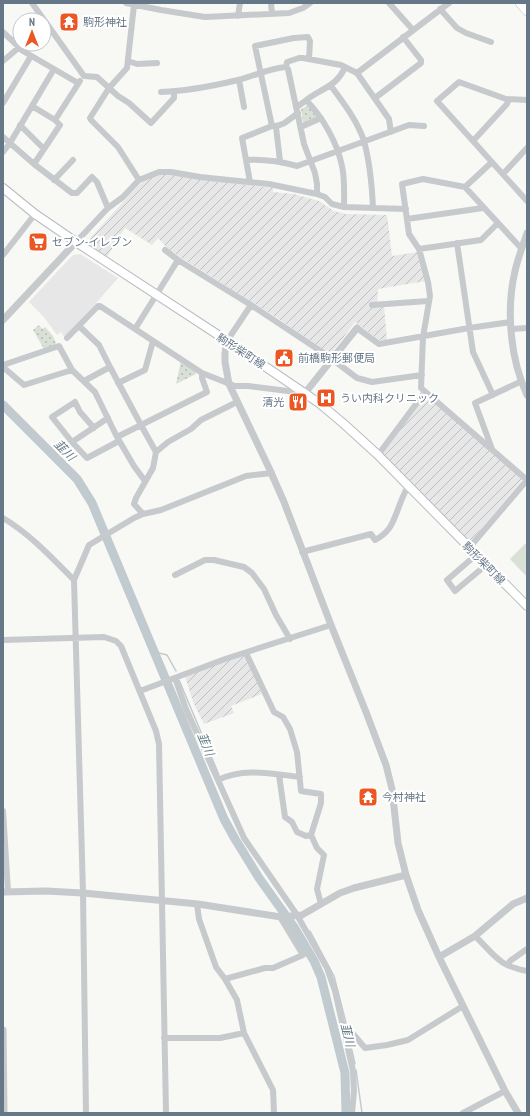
<svg xmlns="http://www.w3.org/2000/svg" width="530" height="1116" font-family="'PT Sans Narrow','Noto Sans JP',sans-serif">
<style>
.built{fill:#e6e7e6}
.industrial{fill:url(#industrial-furrows)}
.grass{fill:url(#grass-dots)}
.pitch{fill:#d9e0d6}
.lines{fill:none;stroke-linecap:round;stroke-linejoin:round}
.stream{stroke:#c0cacf;stroke-width:1.5}
.river{stroke:#c0cacf;stroke-width:9}
.secondary-casing{stroke:#b8bdc2;stroke-width:10}
.primary-casing{stroke:#b9bdc1;stroke-width:10}
.minor{stroke:#c6cacd;stroke-width:6}
.tertiary{stroke:#c6cacd;stroke-width:7}
.secondary{stroke:#fff;stroke-width:8}
.primary{stroke:#fff;stroke-width:9}
.labels{text-anchor:middle;dominant-baseline:central;stroke-width:4;stroke-linejoin:round;paint-order:stroke}
.poi-label{font-size:11px;fill:#667888;stroke:#fff;text-anchor:start}
.street-label{font-size:11px;fill:#667888;stroke:#fff}
.water-label{font-size:12px;font-style:italic;fill:#627983;stroke:#fff}
</style>
<defs>
<pattern id="industrial-furrows" width="10" height="10" patternUnits="userSpaceOnUse"><rect width="10" height="10" fill="#e6e7e6"/><path d="M-1 1l2-2M0 10L10 0M9 11l2-2" fill="none" stroke="#bec0c0"/></pattern>
<pattern id="grass-dots" width="8" height="8" patternUnits="userSpaceOnUse"><rect width="8" height="8" fill="#d9e0d6"/><path d="M2 2h.1M6 6h.1" fill="none" stroke="#b4bab3" stroke-width="1.8" stroke-linecap="round"/></pattern>
</defs>
<rect width="100%" height="100%" fill="#f8f8f5"/>
<path class="built" d="M80,254L118,278L65,338L61,332L57,335L44,317L29,302L73,255Z"/>
<path class="industrial" d="M162,173L273,188V192L294,194L319,201L334,211L346,214L387,215L392,256L418,252L426,281L378,289L377,306H384L387,340H379L355,322L331,354H328L277,318L180,257L166,247L158,238L152,245L125,228L107,257L91,247L90,238L137,187L143,181Z
M423,398H430L522,478V480L469,543L382,454Z
M244,656L246,657L262,694L231,706L234,713L204,724L193,702L185,676L223,662Z"/>
<path class="grass" d="M307,106L311,107L318,116L317,118L306,123L303,122L301,109Z
M39,325L42,329L45,327L53,336L56,343L55,345L44,349L33,330Z
M181,361L195,371L196,374L176,384Z"/>
<path class="pitch" d="M527,542V577L510,559Z"/>
<g class="lines">
<path class="stream" d="M155,652L167,655L176,671
M179,680L219,775
M310,931L334,976L346,1023
M348,1033L355,1064
M356,1070L362,1113"/>
<path class="river" d="M3,405L77,479L92,503L224,819L235,839L259,878L294,927L314,961L321,977L345,1073L346,1113"/>
<g class="secondary-casing">
<path id="secondary" d="M3,188L35,214L76,242L235,346L319,403L344,424L378,455L527,606"/>
</g>
<g class="primary-casing">
<path id="primary" d="M520,3L527,11"/>
</g>
<path class="minor" d="M32,3L84,76L97,77L118,96L129,103L151,123L174,98V92
M126,3L161,10L205,17L289,13L303,8L310,3
M271,3L272,14
M389,3L413,30
M134,5L127,68L109,88L90,118L91,120L118,147L139,180
M440,9L457,28L466,33L491,42
M238,16L240,3
M3,32L23,51L78,83
M3,61L23,44
M128,61L137,64L157,63
M286,67L287,62L299,58H303L341,65L357,73L389,119L391,132
M357,73L449,3
M239,80L244,107
M331,86C343,102 358,122 364,141C370,163 372,185 373,208
M161,92C187,91 213,86 238,80C254,76 270,68 286,67L288,69L304,144L315,173L317,184V194
M375,98L421,63V60L403,37
M527,100L506,99L459,82L437,101L527,201
M307,101C323,118 337,142 342,166C345,179 344,194 344,207
M3,103L31,56
M296,107C302,104 307,99 312,96C326,87 338,84 345,67
M55,120L80,81
M20,125L44,149
M272,126L255,46L294,38L308,37L310,41L309,59
M276,127L280,161
M301,127L321,118
M3,137L34,164L60,125L55,120L32,106
M473,141L507,104L509,99
M3,152L10,143L54,69
M246,160C264,159 279,161 297,166L409,125L424,126
M34,164L72,193H77L92,177L97,182L108,208
M503,174L527,148
M54,180L73,160
M250,182L242,138L272,126C282,127 290,119 298,113
M465,187L492,162
M407,219L483,208
M76,242L108,208L123,197L139,180L159,172H171L200,177L269,184L317,194L325,197L332,204L344,207L406,209
M457,243L473,352L493,395
M521,248L465,187L423,179L402,184L409,234L419,249L428,282L430,296L423,337L421,388L527,480
M419,249L481,240L498,223
M165,250L178,260L251,305L328,356L357,378L372,382L422,375
M3,255L35,214
M372,305L428,301
M79,326L99,345L110,367L84,381
M357,328L379,344L469,328L511,322
M135,329L178,260
M512,329L527,328
M67,338L98,306H100L202,373L235,386H248L304,393
M227,341L251,305
M3,365L59,346L72,370L95,392L117,437L134,466L145,481
M3,367L24,385L72,370
M110,367L141,425L156,452
M118,383L145,370L153,341
M94,428L80,412L75,402L52,417L72,442L108,418
M117,437L207,392L202,378V373
M72,442L87,458L119,441
M492,449L475,403L522,381
M378,455L425,392
M143,514L134,504L136,498L153,468L156,452L168,442L191,429L201,420L237,402
M3,518C30,534 52,558 74,580
M469,548L527,480
M302,552L371,534L375,540C392,531 393,521 400,504C402,498 405,492 408,486
M476,555L447,580L455,591L486,565
M175,575L205,560H214L244,567L252,573L264,589L276,615L290,639
M3,640L104,637L116,641L121,646L156,731L159,744L166,1113
M246,653L274,712L283,717L290,729L297,752L301,791L321,794V803L311,835L317,848L324,855L317,889L321,904
M175,678L186,709L244,838L297,915L327,968L335,991L353,1071L354,1091L352,1113
M140,691L225,659L331,625
M279,775L285,817L292,822L297,832L306,836L311,835
M218,780C243,767 273,774 300,777
M3,811L8,892
M197,904L199,919L216,967L225,979L237,1000L244,1033L273,1090L274,1113
M475,936C494,954 498,966 527,971
M508,965L510,961L527,949
M225,979L265,968H273L303,955L280,917
M344,1029H349L365,1048L387,1045L408,1040L463,1006
M164,1038H220L244,1033
M86,1113L83,893L74,580L89,545L134,518L143,514L161,510L246,476L272,473
M463,1113L505,1091"/>
<path class="tertiary" d="M527,233C523,245 518,258 515,271C506,310 510,358 527,395
M3,320L76,242
M227,341L225,353V362L229,384L269,468L284,502L331,625L366,712L386,765L392,789L398,843L406,875L418,910L439,957L505,1091L518,1113
M305,393L357,328
M3,892L46,891L83,893L198,904L281,917L302,915L340,893L354,888L406,875
M439,957L475,936L513,904L527,898
M3,1030L4,1113"/>
<use href="#secondary" class="secondary"/>
<use href="#primary" class="primary"/>
</g>
<defs>
<g id="temple-square" transform="scale(1)"><rect x="-9" y="-9" width="18" height="18" rx="4" fill="#eb5622" stroke="#fff"/><path d="M0-6L5-2H3V0L6.5 2.5H4V6H1.5V3h-3V6H-4V2.5H-6.5L-3 0V-2H-5Z" fill="#fff"/></g>
<g id="supermarket-square" transform="scale(1)"><rect x="-9" y="-9" width="18" height="18" rx="4" fill="#eb5622" stroke="#fff"/><path d="M-6-5.5h2.5l.6 2H6L4.5 2H-2.5L-4.4-4H-6ZM-1.5 3.2a1.3 1.3 0 1 0 .1 0ZM3 3.2a1.3 1.3 0 1 0 .1 0Z" fill="#fff"/></g>
<g id="civic-square" transform="scale(1)"><rect x="-9" y="-9" width="18" height="18" rx="4" fill="#eb5622" stroke="#fff"/><path d="M-.6-6.5H3V-4.5H.6V-3L4-1V1h2V6H-6V1h2V-1L-.6-3ZM-1.2 2.5V6h2.4V2.5Z" fill="#fff"/></g>
<g id="hospital-square" transform="scale(1)"><rect x="-9" y="-9" width="18" height="18" rx="4" fill="#eb5622" stroke="#fff"/><path d="M-5-5h3v3.5h4V-5h3V5h-3V1.5h-4V5h-3Z" fill="#fff"/></g>
<g id="restaurant-square" transform="scale(1)"><rect x="-9" y="-9" width="18" height="18" rx="4" fill="#eb5622" stroke="#fff"/><path d="M-5-6h1v4h1v-4h1v4h1v-4h1v5L-1.5 .5V6h-2V.5L-5-1ZM5-6V6H3V1.5H1.5Q1.5-4 5-6Z" fill="#fff"/></g>
</defs>
<g fill-rule="evenodd">
<use href="#temple-square" x="69" y="22"/>
<use href="#supermarket-square" x="38" y="242"/>
<use href="#civic-square" x="284" y="358"/>
<use href="#hospital-square" x="326" y="398"/>
<use href="#restaurant-square" x="298" y="402"/>
<use href="#temple-square" x="368" y="797"/>
</g>
<g class="labels">
<g class="poi-label">
<text x="83" y="22">駒形神社</text>
<text x="52" y="242">セブン-イレブン</text>
<text x="298" y="358">前橋駒形郵便局</text>
<text x="340" y="398">うい内科クリニック</text>
<text x="284" y="402" text-anchor="end">清光</text>
<text x="382" y="797">今村神社</text>
</g>
<g class="street-label">
<text transform="translate(241 351) rotate(33)">駒形柴町線</text>
<text transform="translate(484 563) rotate(45)">駒形柴町線</text>
</g>
<g class="water-label">
<text transform="translate(65 450) rotate(45)">韮川</text>
<text transform="translate(206 744) rotate(67)">韮川</text>
<text transform="translate(348 1035) rotate(76)">韮川</text>
</g>
</g>
<rect width="530" height="1116" fill="none" stroke="#667888" stroke-width="8"/>
<g transform="translate(32 32)"><circle r="19" fill="#ffffff" stroke="#c2c9cf"/>
<path d="M0-3L7 15L0 10L-7 15Z" fill="#eb5622"/>
<text y="-6" font-size="11" font-weight="bold" text-anchor="middle" fill="#667888">N</text>
</g>
</svg>
